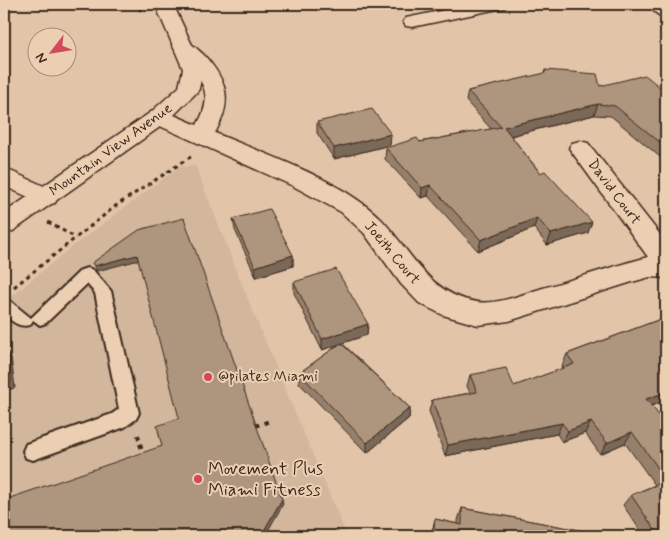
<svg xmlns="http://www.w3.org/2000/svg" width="670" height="540" font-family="Mynerve,sans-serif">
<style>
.built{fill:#d2b79c}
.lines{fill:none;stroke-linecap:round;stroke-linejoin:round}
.service-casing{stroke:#3b2a1e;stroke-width:4}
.minor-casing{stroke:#3b2a1e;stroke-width:3}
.tertiary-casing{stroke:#3b2a1e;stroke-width:3}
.path-far2{stroke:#3b2a1e;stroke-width:2.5;stroke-dasharray:2.5 2.5;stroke-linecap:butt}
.path-far1{stroke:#3b2a1e;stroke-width:3;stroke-dasharray:4 4;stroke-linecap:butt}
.path{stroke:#3b2a1e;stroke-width:4;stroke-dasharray:4.5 4.5;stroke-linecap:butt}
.service{fill:#eccfb2;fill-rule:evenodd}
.minor{fill:#eccfb2;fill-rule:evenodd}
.tertiary{fill:#eccfb2;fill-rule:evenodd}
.wall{fill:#96806c;stroke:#3b2a1e}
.shaded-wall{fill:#7a6858;stroke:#3b2a1e}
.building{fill:#ae957e;stroke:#3b2a1e}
.poi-dot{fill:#d1495b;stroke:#eccfb2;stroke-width:2}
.labels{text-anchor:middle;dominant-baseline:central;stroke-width:4;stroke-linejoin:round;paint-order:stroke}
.street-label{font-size:15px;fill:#3b2a1e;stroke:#eccfb2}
.poi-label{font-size:15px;fill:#3b2a1e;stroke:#eccfb2;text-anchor:start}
.near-poi-label{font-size:18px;fill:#3b2a1e;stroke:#eccfb2;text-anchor:start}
</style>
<rect width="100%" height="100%" fill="#e2c5a9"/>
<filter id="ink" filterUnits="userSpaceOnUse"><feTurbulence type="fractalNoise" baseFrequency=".02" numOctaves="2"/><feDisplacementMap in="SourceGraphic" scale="10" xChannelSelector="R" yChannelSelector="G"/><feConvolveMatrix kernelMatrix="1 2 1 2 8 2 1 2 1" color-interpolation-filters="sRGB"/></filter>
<g filter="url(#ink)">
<path class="built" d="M195,165L255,317L347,536H4V303L65,252L179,167Z"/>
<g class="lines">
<g class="service-casing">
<path id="service" d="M87,268L93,270L111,291L139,413L136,419L125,427L33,460L26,458L23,451L26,444L112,414L119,409L95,293L87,284L46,323L40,325L33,320L30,325C19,328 12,321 4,315V299L10,301L31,318L81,270Z"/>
</g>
<g class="minor-casing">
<path id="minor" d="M474,4H507L504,8L498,9L412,27L406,26L403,22L406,18Z
M182,39C191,42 197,49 204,55C228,82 233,101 215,133C267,155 343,180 382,220C411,251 429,295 477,302C498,305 523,294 543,288C578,278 613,266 648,257L569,148L572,143L580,141L588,143L666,242V278L650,277L632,282L509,321L478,325L443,315L419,303L401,284L364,233L341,212L293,186L151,122L148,117L151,112L159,110L167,112L197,125C220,86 192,73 172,45L175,41Z
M4,168L55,191L58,197L55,203L46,205L4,186Z"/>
</g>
<g class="tertiary-casing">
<path id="tertiary" d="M155,4H173L203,69L199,89L196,93L167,122L13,231L4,234V213L151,112L179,87L183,69Z
M645,4H666V17L660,16Z"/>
</g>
<path class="path-far2" d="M138,4L141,12"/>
<path class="path-far1" d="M48,222L76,238
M14,287L117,205L192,156"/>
<path class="path" d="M255,426L270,421
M138,435L143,455"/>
<use href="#service" class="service"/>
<use href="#minor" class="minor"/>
<use href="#tertiary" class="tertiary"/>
</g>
<path class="wall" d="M545,70L600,86L666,92V162L611,116L594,115L511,136L588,233L547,245L534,228L478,251L428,196L421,198L385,159L386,148L491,129L466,101L468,91L544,74Z
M317,122L391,134L390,145L334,159L317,133Z
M233,219L293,255V266L256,277L235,230Z
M294,282L368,324L367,335L342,343L410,408L409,418L367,453L299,383V373L340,344L322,350L294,293Z
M666,317V400L651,406L666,424V536H644L623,505L631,495L655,485L625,443L600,454L585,433L562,442L557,434L445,456L429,411L432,400L470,393L467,386L470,375L514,386L564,368L562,366L567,354Z
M462,508L611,536H431L432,531L435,519L458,524V520Z"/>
<path class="shaded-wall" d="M598,104L594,115L502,138L504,127Z
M391,134L390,145L334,159V148Z
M430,185L428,196L421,198L422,188Z
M537,218L534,228L478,251L481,240Z
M592,222L588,233L547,245L551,234Z
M137,255L139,260L97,271L94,266Z
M293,255V266L256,277L255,267Z
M368,324L367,335L322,350V339Z
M8,352L11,357L15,388L4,391V385Z
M666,392V400L639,411L646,399Z
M410,408L409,418L367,453V443Z
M591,422L585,433L562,442L568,431Z
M562,423L557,434L445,456L448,445Z
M632,432L625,443L600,454L607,443Z
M282,499L283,504L265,536H261Z"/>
<path class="building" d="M545,70L597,74L600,86L645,75L666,92V147L615,106L598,104L504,127L540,173L545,171L592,222L551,234L537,218L481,240L430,185L422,188L386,148L417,138L420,142L501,127L468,91L545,73Z
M372,109L391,134L334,148L317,122Z
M269,209L293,255L255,267L233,219Z
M184,218L282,499L261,536H4V500L162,446L157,426L179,418L137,255L94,266L92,263L139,230Z
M336,269L368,324L322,339L294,282Z
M666,317V392L646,399L666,424V479L632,432L607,443L591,422L568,431L562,423L448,445L432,400L477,392L470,375L506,368L514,386L574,364L567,354Z
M341,343L410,408L367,443L299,373Z
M4,351L8,352L11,382L4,385Z
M666,481V536H659L631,495Z
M462,508L611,536H433L435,519L462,525Z"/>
</g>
<g class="poi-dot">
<circle cx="208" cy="377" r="5"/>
<circle cx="198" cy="479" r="5"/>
</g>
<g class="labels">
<g class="street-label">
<text transform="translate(111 150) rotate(-36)">Mountain View Avenue</text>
<text transform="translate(614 192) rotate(53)">David Court</text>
<text transform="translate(392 253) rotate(50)">Joeith Court</text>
</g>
<g class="poi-label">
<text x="218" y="377">@pilates Miami</text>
</g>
<g class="near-poi-label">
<text x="208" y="469">Movement Plus<tspan x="208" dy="21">Miami Fitness</tspan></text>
</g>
</g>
<rect width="670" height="540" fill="none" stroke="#eccfb2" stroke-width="20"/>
<rect x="10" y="10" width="650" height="520" fill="none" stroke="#3b2a1e" stroke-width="2" filter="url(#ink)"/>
<g transform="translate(52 52) rotate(239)"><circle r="24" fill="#eccfb2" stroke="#a58d77"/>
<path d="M0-4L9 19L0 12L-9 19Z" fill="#d1495b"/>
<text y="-8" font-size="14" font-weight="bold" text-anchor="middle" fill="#3b2a1e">N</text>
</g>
</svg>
